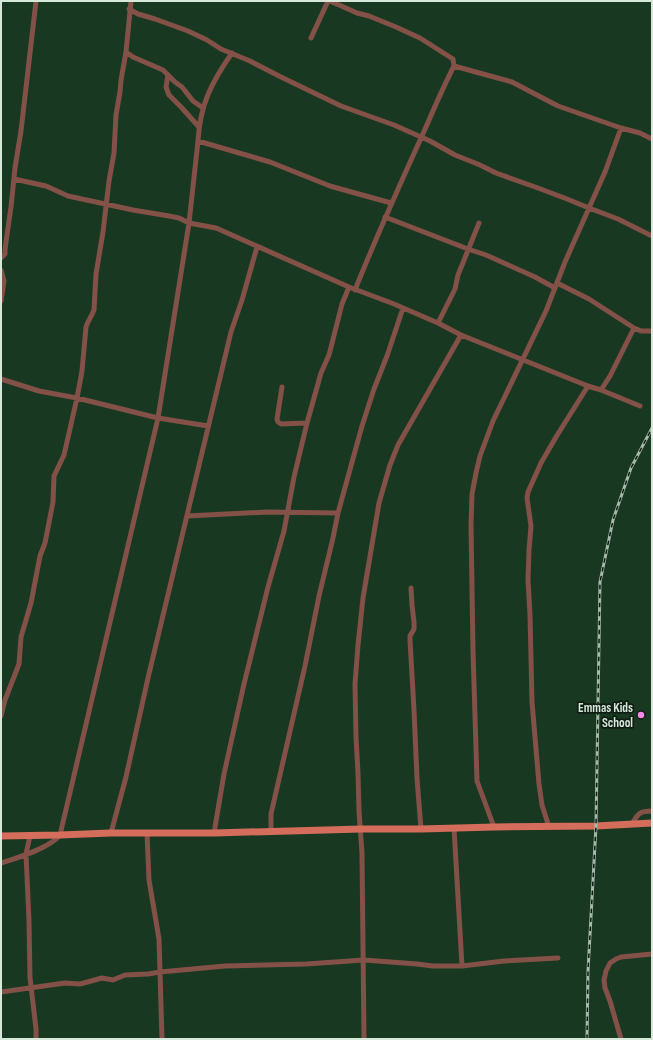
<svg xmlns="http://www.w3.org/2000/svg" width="653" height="1040" font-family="'Sofia Sans Condensed',sans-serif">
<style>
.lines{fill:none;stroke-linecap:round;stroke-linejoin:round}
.minor{stroke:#835147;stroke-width:5}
.major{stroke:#d46d5b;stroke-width:7}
.rail-casing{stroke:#a5baaa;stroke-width:3}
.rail{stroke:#0f1c12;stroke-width:1.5;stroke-dasharray:4.5;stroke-linecap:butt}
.poi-dot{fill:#f888ea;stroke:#0f1c12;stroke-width:1.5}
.labels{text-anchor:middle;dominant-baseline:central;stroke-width:3.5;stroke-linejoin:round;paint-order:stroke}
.poi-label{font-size:13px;font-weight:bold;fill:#d6e8da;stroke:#0f1c12;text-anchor:end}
</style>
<rect width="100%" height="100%" fill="#193822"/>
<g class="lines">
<path class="minor" d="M330,1L357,13L369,16L396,27L420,38L453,59L454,66C440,93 429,121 416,149C395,196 374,242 355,290
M129,9L138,14L155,19L188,31L207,40L221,49L250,61L279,76L341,106L394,125L430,141L455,155L480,165L496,173L538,188L567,199L589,208L618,219L652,236
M311,38L328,1
M126,52L133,57L163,70L175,82L182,87L193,101L203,108
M454,66L512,82L558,106L621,128L640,133L652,139
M168,75L166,87L169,95L182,108L199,127
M198,141C200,105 211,83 232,53
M14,179L46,186L68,196L133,210L169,216L179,218L189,223L198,141L270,162L330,186L391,203
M385,217L468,249L486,255L535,277L555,288
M1,258L5,254V250L6,242L11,207L15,168L21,131L36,1
M1,270L4,281L1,301
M557,283L589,299L634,328
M438,323L455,289L458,275L479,223
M1,379L39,391L77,398L158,418L208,426
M282,387L277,419L278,422L281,424L307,423
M601,390L610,376L634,328L641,331H652
M187,516L267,512L338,513
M411,588L412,605L414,622V629L410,636V640L414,710L417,778L421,829
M1,716L5,700L19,664L21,637L31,603L40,556L45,543L53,502L54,476L64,455L77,398L82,371L86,327C88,320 92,316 94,310L96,274L103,232L109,181L114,153L116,115L120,92L121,80L126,52L131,1
M632,824C638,814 639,811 652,811
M494,827L477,781L473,651L471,525L472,494L476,473L480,456L493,421L546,311L565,262L605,172L621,128
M549,827L542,805L539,784L532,702L530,615L528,580L529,550L531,526L527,498L528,492L541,463L556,437L588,386
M454,828L462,966
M271,831V814L305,666L319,596L333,538L338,513L362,426L374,389L387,356L403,308
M111,833L126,777L148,678L231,332L242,300L257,247
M147,833L149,880L159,939L162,1039
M214,833L224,774L244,684L268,587L284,531L294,477L307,423L321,373L329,355L342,304L349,287
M30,836L26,854L29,921L30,978L33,1003L36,1029V1039
M1,863C17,858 50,848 60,835L158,418L189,223L216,228L349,287L394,304L438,323L461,335L588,386L601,390L640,406
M1,992L65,983L80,984L102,978L113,980L125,975L148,974L160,972L225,966L306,964L364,960L417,964L433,966H462L504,961L558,958
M364,1039L362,853L359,811L358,773L356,737L355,684L358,645L363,598L379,503L390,465L398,445L461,335
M621,1039L610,1001L605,988L604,980L606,971L610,963L616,959L621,957L652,954"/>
<path class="major" d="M1,836L60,835L111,833H214L361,829H421L494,827L596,826L652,823"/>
<g class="rail-casing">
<path id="rail" d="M587,1039L588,971L596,826L600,582L613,520L631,468L652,428"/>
</g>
<use href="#rail" class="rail"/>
</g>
<circle class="poi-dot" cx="641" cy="715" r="4"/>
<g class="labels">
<g class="poi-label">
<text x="633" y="708">Emmas Kids<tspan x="633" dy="15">School</tspan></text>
</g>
</g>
<rect width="653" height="1040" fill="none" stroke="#d6e8da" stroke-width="4"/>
</svg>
